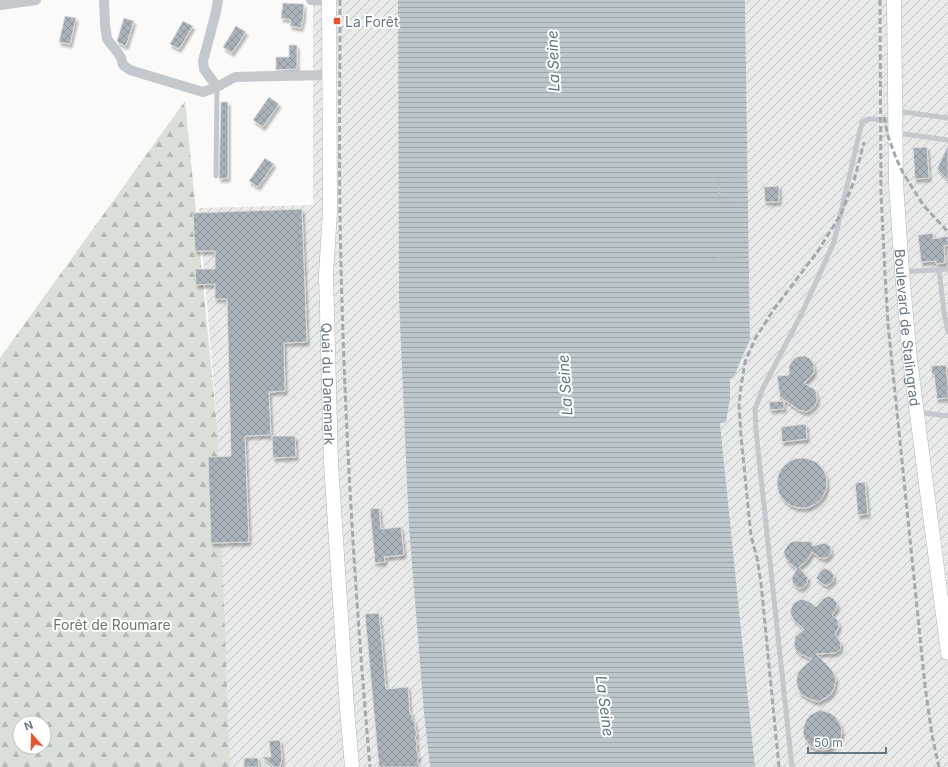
<svg xmlns="http://www.w3.org/2000/svg" width="948" height="767" font-family="Inter,sans-serif">
<style>
.industrial{fill:url(#industrial-furrows)}
.forest{fill:url(#forest-firs);fill-rule:evenodd}
.water{fill:url(#water-rules)}
.building{fill:url(#building-cross-hatch);stroke:#dcdcda;filter:url(#shadow)}
.lines{fill:none;stroke-linecap:round;stroke-linejoin:round}
.secondary-casing{stroke:#b3babf;stroke-width:15}
.path{stroke:#bbbfc2;stroke-width:2;stroke-dasharray:2 2;stroke-linecap:butt}
.lane{stroke:#c3c8cc;stroke-width:5}
.street{stroke:#c3c8cc;stroke-width:10}
.secondary{stroke:#fff;stroke-width:14}
.rail{stroke:#a2aab0;stroke-width:3;stroke-dasharray:6 3;stroke-linecap:butt}
.poi-dot{fill:#e4572e;stroke:#fff;stroke-width:1.5}
.labels{text-anchor:middle;dominant-baseline:central;stroke-width:4;stroke-linejoin:round;paint-order:stroke}
.poi-label{font-size:14px;fill:#657683;stroke:#fff;text-anchor:start}
.street-label{font-size:14px;fill:#657683;stroke:#fff}
.park-label{font-size:14px;fill:#687a64;stroke:#fff}
.water-label{font-size:15px;font-style:italic;fill:#60757c;stroke:#fff}
</style>
<defs>
<pattern id="industrial-furrows" width="10" height="10" patternUnits="userSpaceOnUse"><rect width="10" height="10" fill="#e8e9e9"/><path d="M-1 1l2-2M0 10L10 0M9 11l2-2" fill="none" stroke="#c0c1c2"/></pattern>
<pattern id="forest-firs" width="22" height="20" patternUnits="userSpaceOnUse"><rect width="22" height="20" fill="#dadfd7"/><path d="M5 1l3.5 6h-7zM16 11l3.5 6h-7z" fill="#b4b9b4"/></pattern>
<pattern id="water-rules" width="6" height="5" patternUnits="userSpaceOnUse"><rect width="6" height="5" fill="#bbc7cb"/><path d="M0 2.5h6" fill="none" stroke="#9ca6aa"/></pattern>
<pattern id="building-cross-hatch" width="8" height="8" patternUnits="userSpaceOnUse"><rect width="8" height="8" fill="#aab3b9"/><path d="M0 0l8 8M0 8l8-8" fill="none" stroke="#8e969c"/></pattern>
<filter id="shadow"><feDropShadow dx="2" dy="3.5" stdDeviation="1" flood-color="#0004"/></filter>
</defs>
<rect width="100%" height="100%" fill="#fafaf8"/>
<path class="industrial" d="M313,0H406L466,767H230L218,436L199,208L313,205Z
M745,0H948V767H755L720,422H726L730,399L729,377L742,357L750,340Z"/>
<path class="forest" d="M185,101L218,436L230,767H0V358ZM20,723H44V747H20Z"/>
<path class="water" d="M398,0H745L750,340L742,357L734,377L730,378V399L726,422L720,423L755,767H430L424,712L409,527L399,299Z"/>
<path class="building" d="M283,3L304,4L303,21H302L301,28L290,26L291,20L281,18Z
M65,16L76,18L70,44L59,42Z
M124,18L134,21L126,46L119,43L117,41Z
M183,21L193,26L179,49L170,44Z
M236,26L246,32L232,53L223,47Z
M289,45H297V69L276,70V57H289Z
M269,97L279,104L263,127L253,120Z
M221,102H228V178L219,179Z
M948,145V180L937,169Z
M927,147L929,178L915,179L913,148Z
M265,158L274,164L258,187L249,181Z
M779,186V202H765L764,187Z
M302,209L307,342L284,343L285,391L269,392L271,435L245,436L249,542L211,543L208,457L231,456L227,299H215V284L196,285L195,269H215V251H195L193,213Z
M933,233V239L948,236V245L944,246L945,263L936,264V261L921,262L918,235Z
M800,356H805L809,358L812,361L814,366V372L812,376L804,383L814,389L816,392L817,397V402L814,407L807,412L799,410L780,397L777,376L789,375V366L792,361L795,358Z
M946,365L948,387V398L937,399L934,374H932L931,366Z
M784,401V409L770,410L769,402Z
M806,424L807,439L782,442L781,427Z
M272,436H295L296,457L273,458Z
M777 483a25 25 0 1 1 50 0a25 25 0 1 1-50 0Z
M865,482L868,514L858,515L855,483Z
M379,508L381,529L401,527L404,555L384,557L385,562L375,563L370,509Z
M796,541L812,542V546L825,543L830,546L831,550V553L828,557L824,559L819,557L812,552L807,561L799,567L808,578L807,583L805,586L800,589L794,585L792,581V577L797,569L789,563L784,555V551L788,545L791,542Z
M824,568L831,571L834,576L833,581L827,586L823,584L816,578L820,572Z
M828,596L833,598L837,603V608L832,615L838,621L839,627L835,635L840,641L841,645L840,650L835,653L816,654L831,669L834,674L836,680L834,688L831,694L827,697L818,702L810,699L804,696L800,693L798,688L796,681L798,673L802,668L812,659L800,654L795,649L794,644L795,637L804,629L794,620L791,615L790,611L793,604L797,601L802,599L810,602L816,607L823,599Z
M379,613L386,689L408,687L410,714H412V719L415,723V729L417,733L415,738L417,742L416,749L419,757L417,761L420,767H379L365,614Z
M820,710L830,713L835,716L840,724L842,730L841,738L837,743L831,748L824,750L816,749L810,746L805,739L803,733L804,725L807,719L810,715Z
M280,740L282,758L280,767H274L262,757H271L269,741Z
M244,758H258L259,767H244Z"/>
<g class="lines">
<g class="secondary-casing">
<g id="secondary">
<path id="s1" d="M329,0L330,212L326,274L331,463L347,709L352,767"/>
<path id="s2" d="M894,0L896,183L902,272L910,360L948,653"/>
</g>
</g>
<path class="path" d="M719,24H745
M747,178L719,179L720,206L748,205
M718,258L749,256"/>
<path class="lane" d="M896,111L948,118
M897,133L948,140
M216,176L217,87
M939,270L944,312L948,332
M903,272L948,269
M917,412L948,416
M792,767L756,431L755,409L763,388L802,313L834,242L862,122L866,120L870,119L894,120"/>
<path class="street" d="M104,0L105,25L107,39L118,53L121,58L123,65L130,70L203,92L217,87
M218,0L216,12L203,61L204,69L217,87L235,77L329,75
M311,0L329,1
M0,5L36,0"/>
<use href="#secondary" class="secondary"/>
<path class="rail" d="M340,0C340,72 339,144 340,216C343,400 354,584 370,767
M880,0L881,194L885,274L888,324L918,617L925,686L932,735L939,767
M884,117L888,136L896,158L903,173L924,206L948,232
M779,767L761,583L757,558L751,536L741,436L739,405L741,387L745,362L755,339L774,309L818,251L841,214L854,181L864,142"/>
</g>
<rect class="poi-dot" x="333" y="17" width="8" height="8" rx="2"/>
<g class="labels">
<g class="poi-label">
<text x="345" y="21">La Forêt</text>
</g>
<g class="street-label">
<text stroke="none"><textPath href="#s2" startOffset="328">Boulevard de Stalingrad</textPath></text>
<text stroke="none"><textPath href="#s1" startOffset="384">Quai du Danemark</textPath></text>
</g>
<g class="park-label">
<text x="112" y="624">Forêt de Roumare</text>
</g>
<g class="water-label">
<text transform="translate(553 61) rotate(-92)">La Seine</text>
<text transform="translate(565 385) rotate(-94)">La Seine</text>
<text transform="translate(605 706) rotate(83)">La Seine</text>
</g>
</g>
<g transform="translate(32 735) rotate(340)"><circle r="19" fill="#ffffff" stroke="#c1c8cd"/>
<path d="M0-3L7 15L0 10L-7 15Z" fill="#e4572e"/>
<text y="-6" font-size="11" font-weight="bold" text-anchor="middle" fill="#657683">N</text>
</g>
<path d="M808 747v6h78v-6" fill="none" stroke="#657683" stroke-width="2"/>
<text x="814" y="747" font-size="12" fill="#657683" stroke="#ffffff" stroke-width="3" paint-order="stroke">50 m</text>
</svg>
